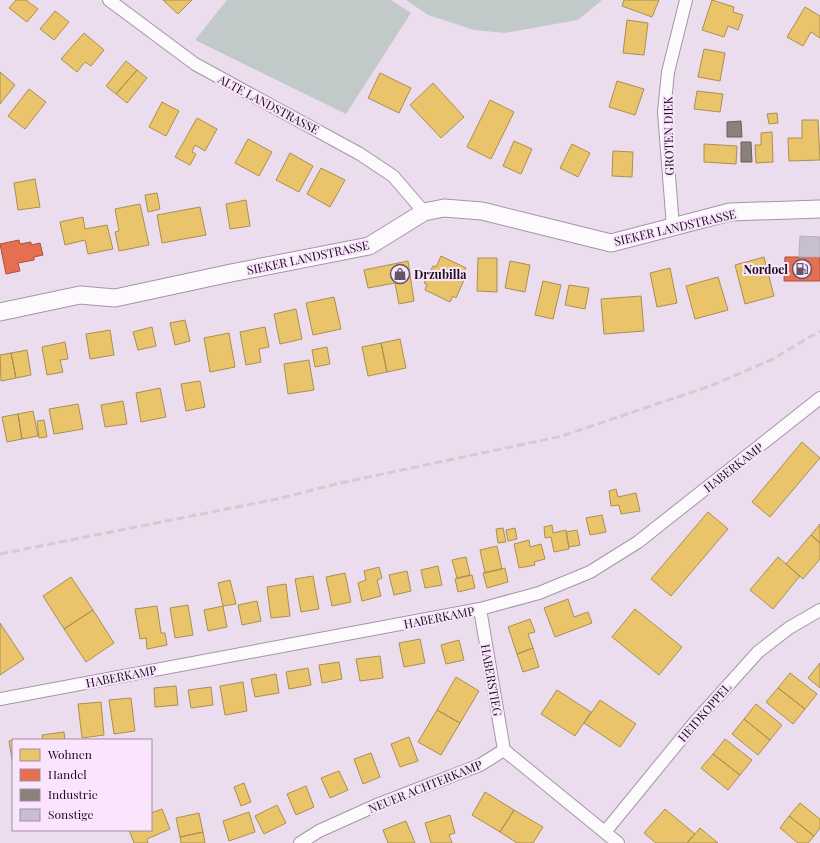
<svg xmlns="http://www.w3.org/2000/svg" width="820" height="843" font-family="'Playfair Display',serif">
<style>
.green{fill:#c1cac9}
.homes{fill:#e9c46a;stroke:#aa8e52}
.shops{fill:#e76f51;stroke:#a95240}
.industry{fill:#8a817c;stroke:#685f5e}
.building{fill:#c8bfce;stroke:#b6adbb}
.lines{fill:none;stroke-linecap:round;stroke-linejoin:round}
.street-casing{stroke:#a297a4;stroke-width:14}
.secondary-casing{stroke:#a297a4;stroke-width:19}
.street{stroke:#fcfafc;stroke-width:12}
.secondary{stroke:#fcfafc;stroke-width:17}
.rail{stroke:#d0ccd0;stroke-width:3;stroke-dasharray:8 4;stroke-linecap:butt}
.labels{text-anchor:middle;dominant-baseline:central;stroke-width:4;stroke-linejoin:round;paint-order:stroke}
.street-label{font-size:12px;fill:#180f19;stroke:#fbe5fe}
.poi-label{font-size:12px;font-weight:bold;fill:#180f19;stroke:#fbe5fe;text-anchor:end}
</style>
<rect width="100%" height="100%" fill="#ecddee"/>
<path class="green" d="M227,0H391L411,13L346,114L195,40Z
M406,0H602L578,20L505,33L474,30L428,15Z"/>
<path class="homes" d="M16,0H26L38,9L27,22L9,8Z
M163,0H192L178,14Z
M624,0H659L652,17L622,6Z
M712,0L734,7L733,12L743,15L738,30L728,26L724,37L702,30Z
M805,7L820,16V38L811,32L803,46L787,37Z
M55,11L69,22L54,40L40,29Z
M627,20L648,23L644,55L623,53Z
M84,33L104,50L91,66L85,62L77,72L61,59Z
M704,49L725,53L720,81L698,77Z
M126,61L137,70L116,94L106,86Z
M137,70L147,78L127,103L116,94Z
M0,72L15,85L0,104Z
M380,73L411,88L399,113L368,98Z
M617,81L644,89L635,115L609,107Z
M433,83L464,117L441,138L410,105Z
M29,89L46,102L25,129L8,116Z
M697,91L723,94L720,112L694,109Z
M490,100L514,112L491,159L467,147Z
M162,102L179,111L166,136L149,127Z
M777,113L778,123L769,124L767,114Z
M197,118L217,129L205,151L195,145L192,152L196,154L190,165L175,157Z
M802,120H818L820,160L789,161L788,138H802Z
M772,132L773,162L756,163L755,145H761V133Z
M248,139L272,152L259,176L235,163Z
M514,141L532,149L521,174L503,166Z
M572,144L590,153L578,177L560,168Z
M704,144L737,146L736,164L704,162Z
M613,151L633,152L632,177L612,176Z
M290,153L313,166L299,192L276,180Z
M321,168L345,180L330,207L307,194Z
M35,179L40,207L18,210L14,183Z
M157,193L160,209L148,212L145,195Z
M246,200L250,226L230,229L226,204Z
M140,204L149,245L119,251L115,232L119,231L115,209Z
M200,207L206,235L162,243L157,215Z
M83,217L85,229L107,225L113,249L88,254L85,240L65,245L60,222Z
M441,256L466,268L461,279L464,280L456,298L453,296L450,302L425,290L427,284L424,283L433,266L436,267Z
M764,257L774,296L745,304L735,265Z
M478,258H497V292L477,291Z
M408,261L414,301L399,304L395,283L368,288L364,270Z
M510,261L530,265L525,292L505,288Z
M670,268L677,303L657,307L650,273Z
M718,277L728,310L695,319L686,286Z
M543,281L561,285L553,319L535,315Z
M569,285L589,288L585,309L565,305Z
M641,296L644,331L604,334L601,299Z
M334,297L341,329L313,335L306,303Z
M296,309L302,339L280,344L274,314Z
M185,320L190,341L175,345L170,323Z
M152,327L156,346L138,350L133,332Z
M265,327L269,347L259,349L261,362L246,365L240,332Z
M110,330L114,355L90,359L86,334Z
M229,333L235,367L210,372L204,338Z
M400,339L406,368L387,372L381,343Z
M65,342L68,359L60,360L63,372L47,375L42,347Z
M381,343L387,372L368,376L362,347Z
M327,347L330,364L315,367L312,350Z
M27,350L31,375L16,378L11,353Z
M11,353L16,378L1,381L0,355Z
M309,360L314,390L288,394L284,364Z
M200,381L205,407L186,411L181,384Z
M160,388L166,417L141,422L136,393Z
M123,401L127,424L105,427L101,405Z
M78,404L83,429L54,434L49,409Z
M33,411L38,436L22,439L18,414Z
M18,414L22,439L7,442L2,417Z
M44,420L47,437L39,438L37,421Z
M802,442L820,458L770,517L752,502Z
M616,489L618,497L636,493L640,511L621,514L619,505L611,506L609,491Z
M708,512L728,529L671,596L651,579Z
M602,515L606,532L590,535L586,518Z
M820,524V543L811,535Z
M552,525L553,533L566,530L569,549L554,552L551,537L545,538L544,527Z
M503,528L506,542L498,543L496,529Z
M515,528L517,539L508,541L506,530Z
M577,530L580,545L569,547L566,532Z
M811,535L820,543V559L803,579L786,564Z
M529,540L530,547L541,544L545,559L534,562L535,565L519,568L514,544Z
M497,546L502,569L485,573L480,550Z
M466,557L470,575L457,578L452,560Z
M778,557L800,576L773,609L750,590Z
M438,566L442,585L425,588L421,570Z
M379,567L382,578L377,580L381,596L362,601L358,583L366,580L364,571Z
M505,568L508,582L487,588L483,573Z
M407,571L411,591L394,595L389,575Z
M345,573L351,602L332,606L326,577Z
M472,575L475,588L458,592L455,579Z
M313,576L319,609L301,612L295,579Z
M71,577L93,610L64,629L43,596Z
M230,580L236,604L223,606L218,583Z
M286,584L290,616L271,618L267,587Z
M568,599L574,617L588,612L592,623L555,637L544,608Z
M257,601L261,621L242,625L238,605Z
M188,605L193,635L175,638L170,608Z
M157,606L161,633H165L167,645L147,649L146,638L140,639L135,609Z
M223,606L227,627L208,631L204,610Z
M635,609L682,647L659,675L612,637Z
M93,610L114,643L86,662L64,629Z
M530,619L535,632L528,634L533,648L517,654L508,627Z
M0,623L24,659L0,675Z
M420,639L425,663L404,667L399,643Z
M459,640L464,660L446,664L441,645Z
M533,648L539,667L523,672L517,654Z
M380,656L383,678L360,681L356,659Z
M339,662L342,679L322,683L319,665Z
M820,663V688L808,678Z
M308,668L311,685L289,689L286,672Z
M790,673L817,694L805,709L778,688Z
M276,674L279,693L255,697L251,679Z
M456,677L479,691L460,723L437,710Z
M243,682L247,711L225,715L220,686Z
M176,686L178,705L155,707L154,688Z
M211,687L213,705L191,708L188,690Z
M778,688L805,709L793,724L766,702Z
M557,690L591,712L575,736L541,714Z
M131,698L135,731L114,734L109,700Z
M600,700L636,724L620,747L584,723Z
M101,702L104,735L82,738L78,704Z
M756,704L782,725L770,740L744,719Z
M437,710L460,723L441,755L418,742Z
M744,719L770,740L758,755L732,734Z
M64,732L65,740H43L42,735Z
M409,737L418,761L400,767L391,744Z
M725,739L752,760L740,775L713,754Z
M13,740V765L9,741Z
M371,753L380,777L363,784L354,759Z
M713,754L740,775L728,790L701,768Z
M339,771L348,790L330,798L321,778Z
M244,783L251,802L241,806L234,787Z
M306,786L314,807L296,815L287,794Z
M485,792L514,810L500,832L472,815Z
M800,803L820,819V828L814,836L789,816Z
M277,805L286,823L264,834L255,816Z
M162,809L170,829L147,839L148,843H134L129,830H151V813Z
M665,809L695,834L687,843H656L644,833Z
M514,810L543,827L533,843H517L500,832Z
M249,812L255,832L229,841L223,821Z
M199,813L203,832L180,837L176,818Z
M450,815L455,833L449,835L452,843H431L425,823Z
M789,816L814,836L808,843H798L780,828Z
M406,821L415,843H388L383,830Z
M700,828L718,843H687Z
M203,832L205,843H181L180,837Z"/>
<path class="shops" d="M19,240L20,244L31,242V245L40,243L43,255L34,257V260L18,263L20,271L6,274L0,244Z
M785,257H820V281H784Z"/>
<path class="industry" d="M741,121L742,137H727V122Z
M741,142H751L752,162H741Z"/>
<path class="building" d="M800,236L820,237V257H799Z"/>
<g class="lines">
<g class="street-casing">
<path id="street" d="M109,0L195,64L360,154L393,176L424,212
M673,227L664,112L668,72L686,0
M480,609L504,750
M0,699L480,609L539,593L590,572L638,542L820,398
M605,832L695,722L758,652L789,628L820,610
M300,843L319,831L379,804L480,765L504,750L618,843"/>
</g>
<g class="secondary-casing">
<path id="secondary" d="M0,312L80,295L115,298L231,273L369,246L424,212L444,208L482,211L611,243L730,212L820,209"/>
</g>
<use href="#street" class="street"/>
<use href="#secondary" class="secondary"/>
<path class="rail" d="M0,554L277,499L336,484L562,436L710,386L771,360L820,331"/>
</g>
<defs>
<g id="fuel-ring" transform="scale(1)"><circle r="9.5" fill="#fbe5fe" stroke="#625764" stroke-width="1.5"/><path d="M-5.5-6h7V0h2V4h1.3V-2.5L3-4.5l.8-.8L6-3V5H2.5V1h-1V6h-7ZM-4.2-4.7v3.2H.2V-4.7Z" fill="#625764"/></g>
<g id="shop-ring" transform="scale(1)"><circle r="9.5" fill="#fbe5fe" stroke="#625764" stroke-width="1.5"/><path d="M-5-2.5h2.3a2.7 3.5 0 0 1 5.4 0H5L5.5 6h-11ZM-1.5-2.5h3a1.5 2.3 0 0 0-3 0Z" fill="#625764"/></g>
</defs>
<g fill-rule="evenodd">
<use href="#fuel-ring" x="802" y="269"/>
<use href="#shop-ring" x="400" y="274"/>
</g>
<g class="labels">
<g class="street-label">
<text transform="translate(269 104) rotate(28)">ALTE LANDSTRASSE</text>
<text transform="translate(668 136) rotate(-91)">GROTEN DIEK</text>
<text transform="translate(675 227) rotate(-13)">SIEKER LANDSTRASSE</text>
<text transform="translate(308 257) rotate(-12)">SIEKER LANDSTRASSE</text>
<text transform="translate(733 467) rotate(-38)">HABERKAMP</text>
<text transform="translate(439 617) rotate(-11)">HABERKAMP</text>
<text transform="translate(121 676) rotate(-11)">HABERKAMP</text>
<text transform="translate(492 680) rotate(80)">HABERSTIEG</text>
<text transform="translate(704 712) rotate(-49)">HEIDKOPPEL</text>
<text transform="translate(425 786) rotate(-22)">NEUER ACHTERKAMP</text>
</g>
<g class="poi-label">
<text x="788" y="269">Nordoel</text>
<text x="414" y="274" text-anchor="start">Drzubilla</text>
</g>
</g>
<rect x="12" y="739" width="140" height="92" fill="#fbe5fe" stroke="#a08fa2"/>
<rect x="20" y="749" width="20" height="12" fill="#e9c46a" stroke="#a08fa2"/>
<text x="48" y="759" font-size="12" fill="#180f19">Wohnen</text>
<rect x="20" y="769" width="20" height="12" fill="#e76f51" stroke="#a08fa2"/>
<text x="48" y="779" font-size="12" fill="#180f19">Handel</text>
<rect x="20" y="789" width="20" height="12" fill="#8a817c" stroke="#a08fa2"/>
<text x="48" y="799" font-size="12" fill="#180f19">Industrie</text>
<rect x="20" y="809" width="20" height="12" fill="#c8bfce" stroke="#a08fa2"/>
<text x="48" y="819" font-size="12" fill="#180f19">Sonstige</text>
</svg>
